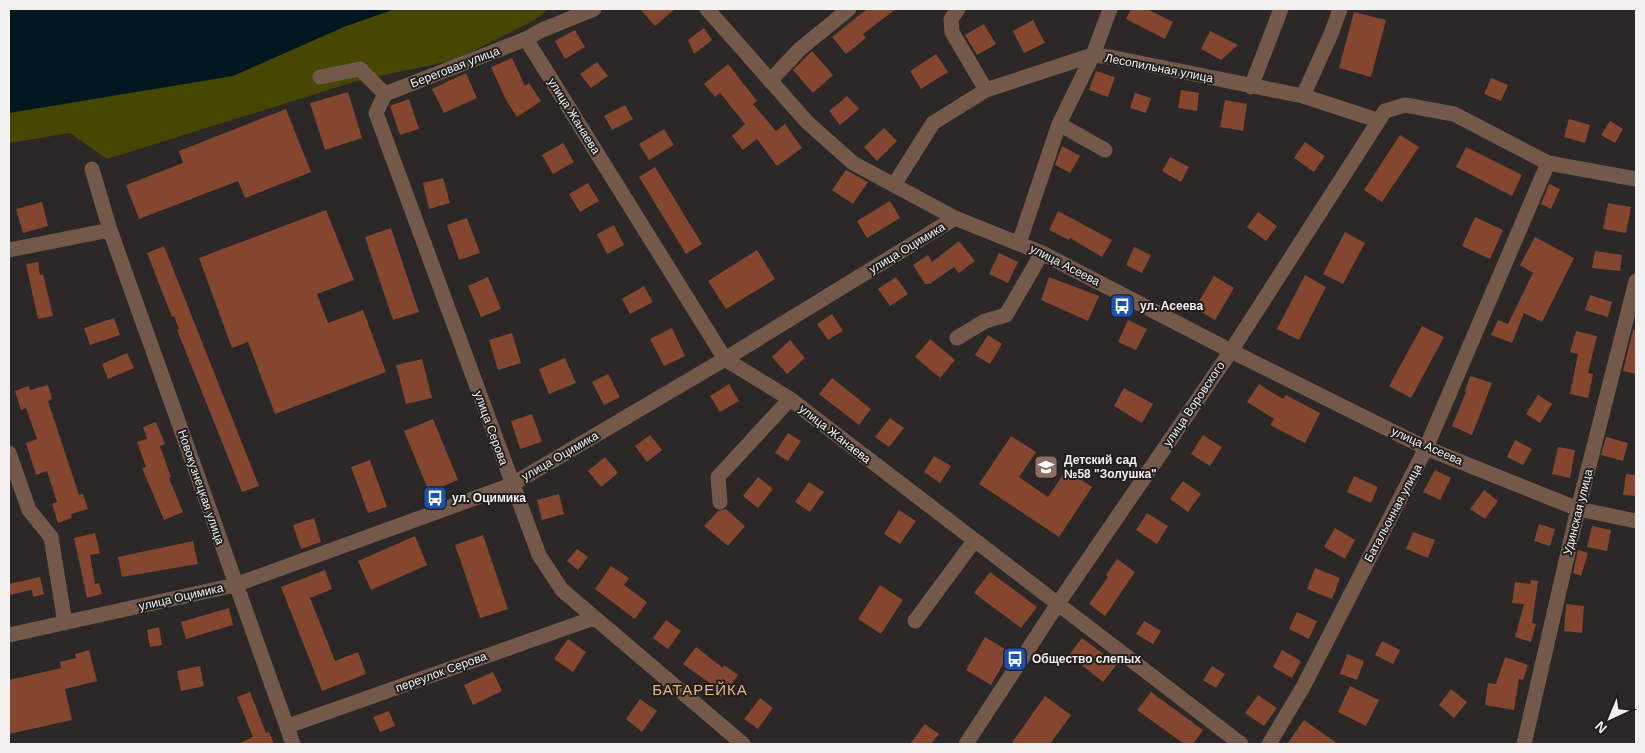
<svg xmlns="http://www.w3.org/2000/svg" width="1645" height="753" font-family="Helvetica,sans-serif">
<style>
.green{fill:#454702}
.water{fill:#001720}
.building{fill:#84462e}
.lines{fill:none;stroke-linecap:round;stroke-linejoin:round}
.minor{stroke:#74594b;stroke-width:15}
.labels{text-anchor:middle;dominant-baseline:central;stroke-width:4;stroke-linejoin:round;paint-order:stroke}
.street-label{font-size:12px;fill:#f3f1f0;stroke:#211f1e}
.poi-label{font-size:12px;font-weight:bold;fill:#f3f1f0;stroke:#211f1e;text-anchor:start}
.quarter-label{font-size:15px;letter-spacing:1px;fill:#eeb57b;stroke:#211f1e}
</style>
<rect width="100%" height="100%" fill="#2b2827"/>
<path class="green" d="M395,9H548L535,20L455,60L357,81L107,159L70,133L9,143V113L346,26Z"/>
<path class="water" d="M9,9H395L346,26L233,76L9,113Z"/>
<path class="building" d="M640,9H675L655,26Z
M867,9H896L863,34L866,38L846,54L832,37Z
M1131,9H1147L1173,22L1165,39L1126,19Z
M1354,12L1386,20L1371,77L1339,68Z
M1033,20L1045,43L1024,53L1013,31Z
M984,24L996,44L977,55L965,35Z
M704,28L712,40L694,54L688,40Z
M575,30L585,47L565,59L555,41Z
M1210,31L1238,45L1221,60L1201,49Z
M812,51L833,75L813,93L793,70Z
M936,54L948,72L921,89L910,71Z
M512,58L525,86L529,83L541,101L517,117L505,98L491,67Z
M597,62L608,76L591,88L580,74Z
M728,64L757,101L753,104L776,131L785,124L802,148L777,166L757,139L743,150L732,136L745,124L720,93L715,97L704,84Z
M1096,71L1115,77L1108,97L1089,90Z
M466,73L477,98L444,113L432,89Z
M1491,78L1508,85L1501,101L1484,94Z
M1181,90L1199,93L1197,111L1178,108Z
M348,92L362,138L325,150L310,103Z
M1135,93L1151,98L1146,113L1130,108Z
M847,96L859,109L840,125L829,111Z
M409,99L419,129L400,135L390,106Z
M1225,100L1247,104L1243,131L1220,127Z
M625,105L633,119L612,130L604,116Z
M286,109L311,172L245,198L238,181L139,219L126,185L183,163L179,151Z
M1569,119L1590,125L1585,143L1564,137Z
M1610,121L1623,129L1615,143L1601,135Z
M884,128L897,141L877,161L864,147Z
M664,129L674,145L649,160L639,144Z
M1400,135L1419,147L1382,202L1364,190Z
M1305,142L1325,156L1314,172L1294,158Z
M563,143L574,162L553,174L542,155Z
M1062,146L1080,156L1070,173L1055,165Z
M1466,147L1522,175L1512,196L1456,167Z
M1170,157L1189,167L1181,182L1162,171Z
M655,167L702,244L686,254L639,177Z
M846,170L868,182L853,204L832,190Z
M443,178L450,203L429,209L423,183Z
M588,183L599,201L580,212L569,194Z
M1549,184L1560,189L1551,209L1541,204Z
M890,201L900,218L867,238L857,221Z
M42,202L48,226L23,233L16,209Z
M1608,203L1631,207L1626,233L1603,229Z
M326,210L354,280L317,294L328,323L363,310L386,372L275,414L248,342L232,348L199,258Z
M1058,211L1112,240L1102,257L1070,238L1069,240L1049,230Z
M1258,212L1277,226L1266,241L1247,227Z
M1475,217L1503,230L1490,259L1462,246Z
M467,218L480,253L459,260L447,225Z
M614,225L624,245L607,254L597,234Z
M391,228L419,312L393,320L365,237Z
M1345,232L1365,243L1343,284L1323,274Z
M1535,237L1574,258L1542,322L1524,313L1512,343L1491,335L1498,320L1508,324L1533,273L1520,265Z
M959,241L975,261L959,273L954,267L930,284H925L913,265L928,255L932,262Z
M164,246L259,486L242,492L177,330L179,329L174,316L172,317L147,253Z
M1134,247L1151,255L1142,273L1126,265Z
M757,250L775,279L726,309L708,281Z
M1595,251L1622,255L1620,271L1592,268Z
M999,253L1018,262L1008,283L989,274Z
M38,262L40,275L43,274L53,316L38,319L26,264Z
M1305,275L1326,287L1299,340L1277,329Z
M1214,276L1234,288L1215,320L1195,308Z
M488,277L501,309L481,317L468,286Z
M896,277L908,294L890,306L878,289Z
M1049,277L1099,296L1088,321L1041,300Z
M644,286L653,302L630,314L622,299Z
M1590,295L1612,302L1608,317L1585,310Z
M832,314L843,331L828,340L817,324Z
M114,318L120,335L90,345L84,328Z
M1128,320L1147,329L1136,350L1118,342Z
M1422,326L1444,337L1411,398L1389,386Z
M672,328L685,356L664,366L650,339Z
M1633,330H1636V374L1623,371Z
M1576,331L1597,336L1588,373L1593,374L1588,398L1570,394L1578,354L1570,352Z
M512,333L521,363L498,370L489,340Z
M988,335L1002,344L990,364L975,355Z
M930,339L955,360L940,378L915,357Z
M790,340L805,358L787,374L772,357Z
M127,353L134,368L108,379L102,364Z
M565,358L576,383L549,394L539,369Z
M422,359L432,398L406,404L396,365Z
M608,374L620,397L604,405L592,382Z
M1470,376L1492,383L1472,435L1452,426L1466,392L1465,391Z
M832,378L871,409L859,425L819,394Z
M729,384L739,401L720,412L710,396Z
M1259,384L1283,399L1286,395L1320,413L1305,443L1270,425L1274,419L1247,402Z
M48,385L52,399L48,401L79,495L83,494L88,509L71,514L72,518L58,523L52,504L57,502L47,471L36,475L26,443L37,439L26,408L21,410L15,391L29,386L30,390Z
M1124,388L1153,404L1142,423L1114,406Z
M1538,395L1552,404L1540,423L1526,414Z
M532,414L542,442L520,449L511,421Z
M890,418L904,428L889,447L875,437Z
M433,419L458,480L429,492L404,431Z
M156,422L165,444L160,446L171,477L169,478L183,512L164,520L142,468L146,467L137,442L147,439L143,427Z
M788,433L801,441L788,461L775,453Z
M650,435L662,450L647,462L635,446Z
M1203,435L1222,447L1210,466L1191,454Z
M1011,436L1036,452L1019,477L1048,497L1066,470L1092,487L1059,537L979,484Z
M1606,437L1628,443L1623,461L1601,455Z
M1515,440L1532,449L1523,465L1507,457Z
M1558,447L1575,450L1570,478L1552,474Z
M934,456L951,466L940,483L924,472Z
M605,457L618,473L601,487L588,471Z
M370,460L387,507L368,513L351,467Z
M1435,470L1451,478L1440,500L1423,492Z
M1626,474L1636,475V496L1623,495Z
M1354,476L1378,487L1371,503L1347,492Z
M758,477L773,489L758,508L743,496Z
M1183,481L1201,494L1188,512L1170,499Z
M809,482L824,492L810,512L795,502Z
M1484,490L1498,501L1485,519L1470,509Z
M559,494L564,514L542,520L537,500Z
M726,509L745,526L728,546L704,526L718,511Z
M899,510L916,521L900,544L884,534Z
M1147,513L1168,526L1157,544L1136,530Z
M314,518L321,542L301,549L293,525Z
M1539,524L1555,529L1550,546L1534,541Z
M1592,526L1611,530L1607,551L1587,547Z
M1335,528L1355,540L1345,559L1324,547Z
M1413,532L1435,540L1428,558L1406,549Z
M95,533L100,553L90,555L95,584L99,583L102,594L87,598L74,538Z
M483,535L508,609L480,618L455,545Z
M415,536L427,565L371,590L358,561Z
M193,541L198,564L122,577L118,557Z
M577,549L588,557L578,570L567,561Z
M1578,550L1588,553L1581,576L1573,573Z
M1117,559L1135,572L1105,616L1089,604L1108,577L1106,575Z
M611,566L629,578L624,585L647,602L635,619L595,589Z
M1315,568L1340,578L1332,599L1307,589Z
M325,570L332,589L310,598L335,661L358,652L366,674L322,691L281,587Z
M990,572L1037,607L1021,628L974,593Z
M40,577L44,594L33,597L32,590L9,595V584Z
M1531,580L1538,581L1532,623L1536,624L1531,642L1515,637L1524,604L1512,603L1515,582L1530,584Z
M880,585L903,600L881,634L858,619Z
M1566,604L1584,606L1582,633L1564,631Z
M229,608L233,625L186,639L181,622Z
M1297,612L1317,621L1309,639L1289,629Z
M666,620L681,631L668,649L653,638Z
M1144,621L1161,631L1153,644L1136,634Z
M159,627L162,645L150,647L147,630Z
M985,637L1010,652L991,685L966,670Z
M1082,638L1117,664L1103,682L1069,655Z
M568,639L586,652L573,672L554,659Z
M1382,641L1400,650L1393,664L1375,655Z
M696,647L723,668L724,665L738,675L722,697L709,687L711,684L683,664Z
M89,650L97,681L65,689L72,720L9,734V680L61,668L60,662L76,658L75,654Z
M1282,650L1301,661L1292,678L1273,667Z
M1347,654L1364,661L1357,680L1340,674Z
M1505,657L1528,665L1523,680L1519,679L1514,710L1485,705L1488,683L1496,684Z
M200,666L204,686L181,691L177,671Z
M1212,666L1225,674L1216,688L1203,680Z
M493,672L502,691L473,705L464,685Z
M1350,686L1379,700L1366,726L1338,712Z
M1451,689L1467,702L1454,718L1439,705Z
M250,692L266,733L269,732L274,744H238L253,737L237,697Z
M1151,692L1203,730L1193,744H1184L1137,710Z
M1258,695L1277,708L1264,726L1245,713Z
M1045,696L1071,715L1050,744H1011Z
M760,698L773,708L758,729L744,719Z
M640,699L657,711L642,732L626,719Z
M389,711L395,726L380,732L373,717Z
M1304,720L1338,744H1287Z
M925,724L939,734L931,744H910Z"/>
<g class="lines">
<path class="minor" d="M707,9L807,122L853,163L955,218L1042,253L1231,351L1426,448L1578,509L1636,521
M958,9L951,19L952,32L986,90
M526,39L725,359L790,399L1241,744
M320,77L360,69L385,94L526,39L542,30L594,9
M770,81L800,49L849,9
M1251,87L1281,9
M385,94L376,113L539,555L562,590L743,744
M1303,96L1331,34L1340,9
M1059,124L1105,150
M92,169L110,230L293,744
M894,185L933,123L986,90L1093,55L1110,57L1303,96L1377,120
M1019,243L1059,124L1093,55L1110,9
M9,250L110,230
M957,338L985,321L1006,315L1042,253
M9,453L29,510L51,537L65,623
M720,502L718,477L790,399
M915,621L974,541
M9,635L235,585L511,485L725,359L955,218
M288,726L594,618
M966,744L1057,605L1231,351L1385,111L1405,105L1454,114L1548,163L1636,179
M1269,744L1303,687L1426,448L1548,163
M1524,744L1578,509L1636,281"/>
</g>
<defs>
<g id="bus-square" transform="scale(1.25)"><rect x="-9" y="-9" width="18" height="18" rx="4" fill="#1a4fb4" stroke="#211f1e"/><path d="M-5-6H5V4H4V6H2V4H-2V6H-4V4H-5ZM-3.5-4V0h7V-4ZM-3.5 1.2v1.5H-2V1.2ZM2 1.2v1.5H3.5V1.2Z" fill="#fff"/></g>
<g id="school-square" transform="scale(1.25)"><rect x="-9" y="-9" width="18" height="18" rx="4" fill="#8d6e63" stroke="#211f1e"/><path d="M0-5L7-2L0 1L-7-2ZM-4 1L0 2.5L4 1V4Q0 6-4 4Z" fill="#fff"/></g>
</defs>
<g fill-rule="evenodd">
<use href="#bus-square" x="1122" y="306"/>
<use href="#school-square" x="1046" y="467"/>
<use href="#bus-square" x="435" y="498"/>
<use href="#bus-square" x="1015" y="659"/>
</g>
<g class="labels">
<g class="street-label">
<text transform="translate(455 67) rotate(-21)">Береговая улица</text>
<text transform="translate(1159 68) rotate(11)">Лесопильная улица</text>
<text transform="translate(574 116) rotate(58)">улица Жанаева</text>
<text transform="translate(907 248) rotate(-31)">улица Оцимика</text>
<text transform="translate(1065 265) rotate(27)">улица Асеева</text>
<text transform="translate(1194 404) rotate(-56)">улица Воровского</text>
<text transform="translate(491 428) rotate(70)">улица Серова</text>
<text transform="translate(835 434) rotate(38)">улица Жанаева</text>
<text transform="translate(1427 446) rotate(24)">улица Асеева</text>
<text transform="translate(560 456) rotate(-30)">улица Оцимика</text>
<text transform="translate(201 487) rotate(71)">Новокузнецкая улица</text>
<text transform="translate(1578 512) rotate(-76)">Удинская улица</text>
<text transform="translate(1393 513) rotate(-62)">Батальонная улица</text>
<text transform="translate(181 597) rotate(-13)">улица Оцимика</text>
<text transform="translate(441 672) rotate(-20)">переулок Серова</text>
</g>
<g class="poi-label">
<text x="1140" y="306">ул. Асеева</text>
<text x="1064" y="460">Детский сад<tspan x="1064" dy="14">№58 "Золушка"</tspan></text>
<text x="452" y="498">ул. Оцимика</text>
<text x="1032" y="659">Общество слепых</text>
</g>
<g class="quarter-label">
<text x="700" y="689">БАТАРЕЙКА</text>
</g>
</g>
<rect width="1645" height="753" fill="none" stroke="#f3f1f0" stroke-width="20"/>
<g transform="translate(1610 718) rotate(224)" stroke="#211f1e" stroke-width="4" paint-order="stroke">
<path d="M0-4L9 19L0 12L-9 19Z" fill="#f3f1f0"/>
<text y="-8" font-size="14" font-weight="bold" text-anchor="middle" fill="#f3f1f0">N</text>
</g>
</svg>
